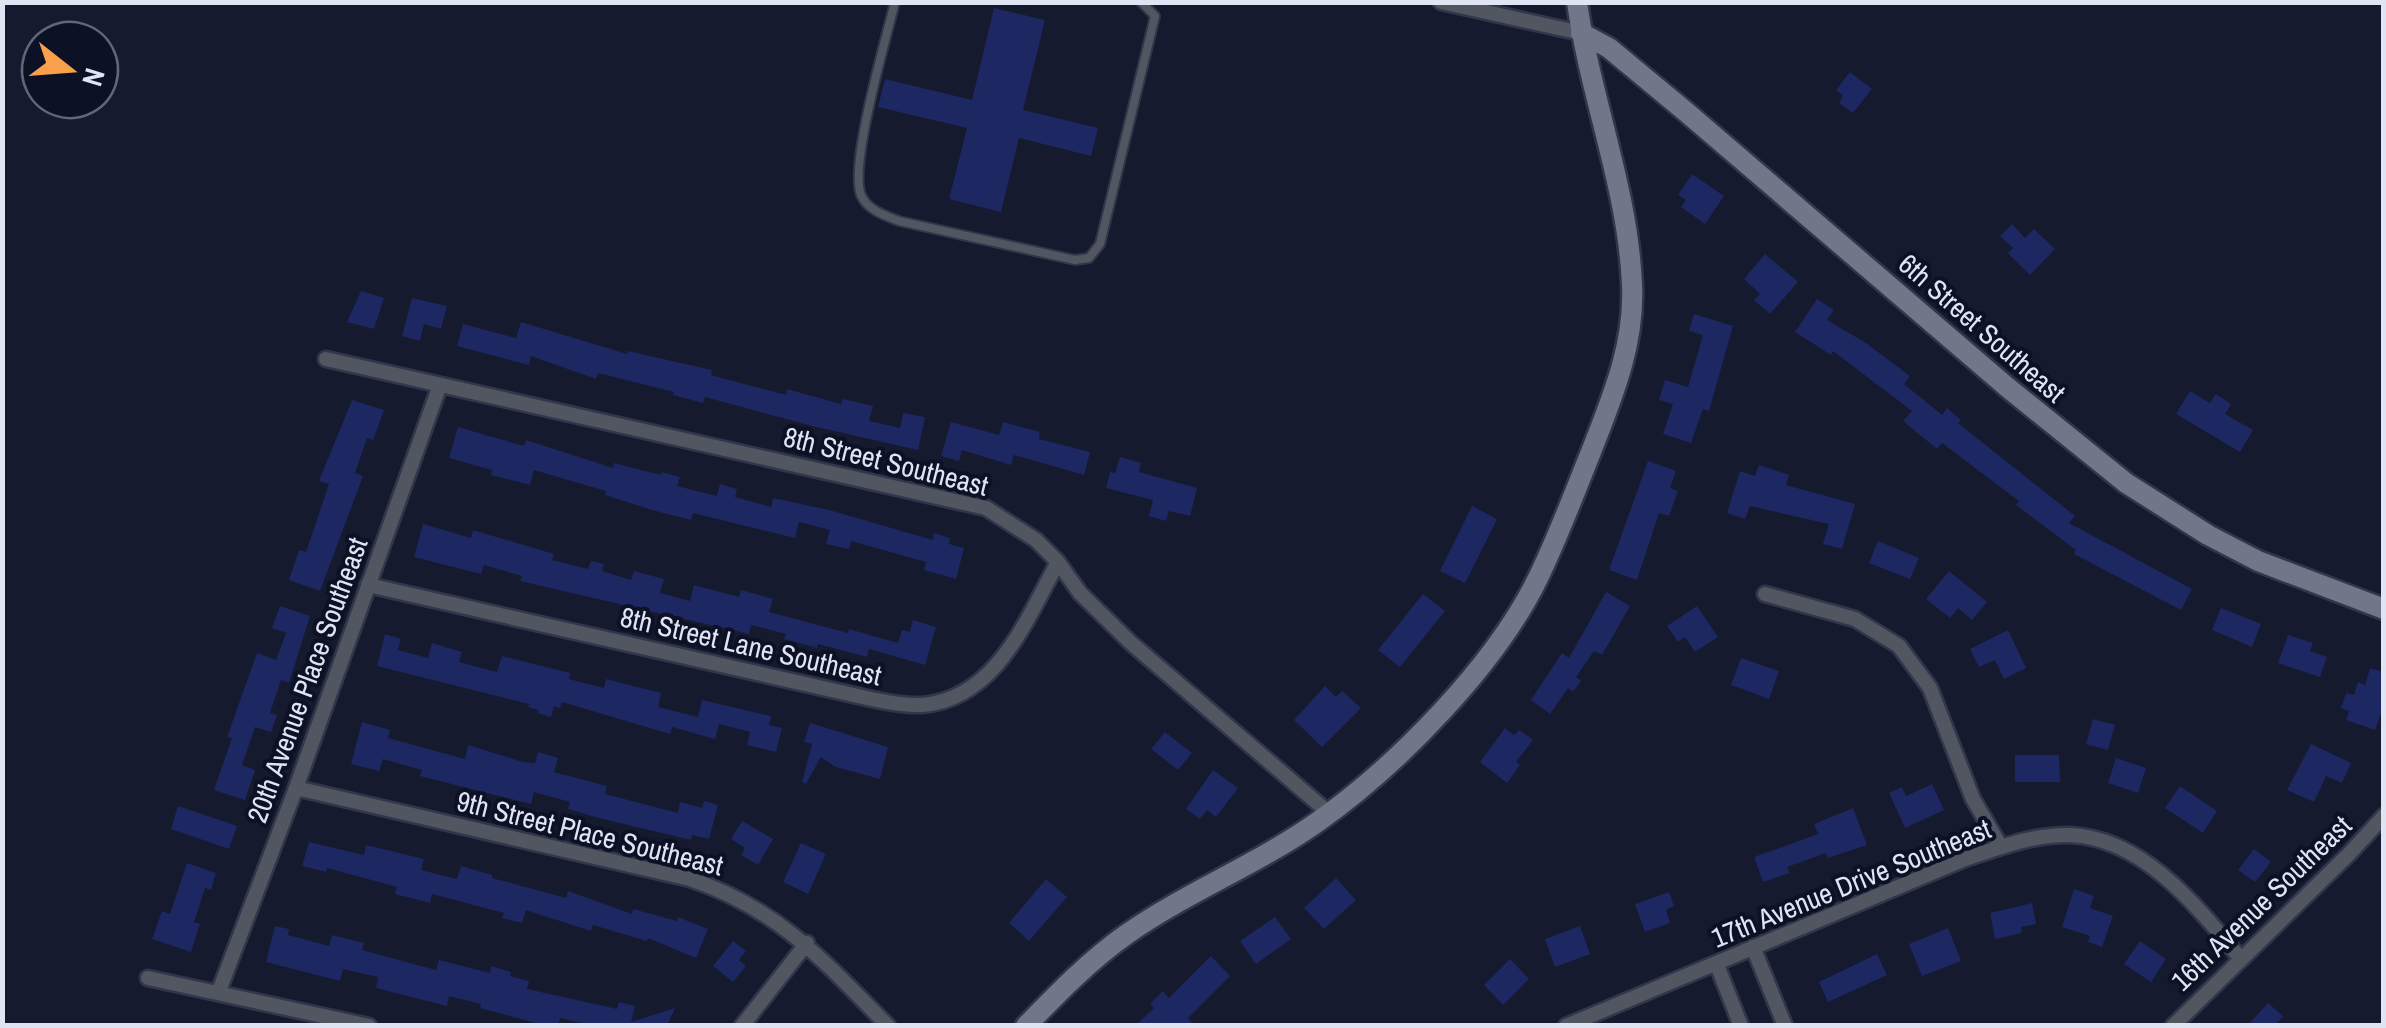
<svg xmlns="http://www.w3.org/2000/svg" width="2386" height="1028" font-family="'Archivo Narrow',sans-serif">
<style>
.building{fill:#1d2761}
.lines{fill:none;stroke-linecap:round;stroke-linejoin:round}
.lane-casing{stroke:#31364b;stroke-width:12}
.street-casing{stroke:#31364b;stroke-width:19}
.secondary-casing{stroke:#31364b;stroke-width:25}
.lane{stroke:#525661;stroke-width:8}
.street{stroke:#525661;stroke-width:14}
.secondary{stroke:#717789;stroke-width:20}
.labels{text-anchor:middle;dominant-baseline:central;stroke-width:8;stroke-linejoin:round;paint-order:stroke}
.street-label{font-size:28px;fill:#e0e5f4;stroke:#0c1125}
</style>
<rect width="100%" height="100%" fill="#151a2f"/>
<path class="building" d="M994,8L1045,20L1023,110L1098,128L1091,156L1019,138L1001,212L949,199L967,128L878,107L885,79L972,100Z
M1850,72L1872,89L1853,113L1839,103L1843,96L1836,90Z
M1692,174L1724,196L1705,224L1681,207L1686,200L1678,195Z
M2012,224L2025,238L2034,229L2055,249L2030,275L2008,253L2013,248L2000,236Z
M1765,254L1798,282L1770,314L1754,300L1760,294L1744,279Z
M361,291L384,298L374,329L347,322Z
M412,298L447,306L441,329L424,324L420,341L402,336Z
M1817,299L1834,310L1827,320L1866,343L1910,376L1904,384L1942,415L1947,408L1961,420L1958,423L2075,516L2069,523L2192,589L2181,610L2074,554L2076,550L2016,505L2019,501L1942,443L1937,449L1903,421L1912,411L1833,351L1831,355L1795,332Z
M1694,314L1733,326L1709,411L1703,409L1691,443L1663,434L1673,404L1659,400L1665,380L1688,387L1703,335L1689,331Z
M521,322L627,354L628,351L712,370L711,375L786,395L787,389L841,404L843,399L873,406L869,421L900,428L903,413L925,417L918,450L812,426L705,397L703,403L673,395L674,392L598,373L596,379L531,356L529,365L457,346L463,324L516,338Z
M2190,391L2210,403L2216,394L2231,404L2225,414L2253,430L2240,452L2176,414Z
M352,400L384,410L373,440L367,438L355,473L363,476L320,591L289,580L299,550L306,552L329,484L319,481Z
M951,422L999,435L1003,422L1040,432L1039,439L1090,452L1084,475L1014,455L1011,465L962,450L959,461L941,456Z
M458,427L524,446L526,440L613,468L614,463L661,475L662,472L680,477L677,486L717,496L720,484L737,489L735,497L771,507L773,498L829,510L933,540L934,533L950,538L949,544L964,548L956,579L924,570L926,562L851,541L849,549L826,544L830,530L799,522L795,538L693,513L691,520L652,510L605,495L606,491L534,470L530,485L491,475L492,470L449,458Z
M1120,457L1141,463L1139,472L1197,488L1190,516L1169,511L1166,521L1149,516L1153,500L1106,488L1110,472L1115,473Z
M1648,461L1676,471L1670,488L1678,491L1669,516L1659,513L1637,580L1609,570Z
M1759,465L1789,475L1786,485L1855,504L1842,549L1823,544L1829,524L1750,506L1745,519L1727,513L1740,471L1755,476Z
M1472,506L1497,519L1465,583L1440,571Z
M423,524L471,538L473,530L554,554L552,560L588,569L591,561L604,564L602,571L631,580L634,571L664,579L660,593L690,601L694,585L739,597L741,590L773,599L769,612L848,633L849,629L898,643L902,630L910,632L913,620L936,627L925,665L869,649L867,657L818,644L817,648L784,639L786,634L751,625L749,634L520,581L522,576L484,565L481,574L414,557Z
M1878,541L1919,558L1910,579L1869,563Z
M1949,571L1987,602L1972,620L1958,608L1950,618L1926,599Z
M1606,592L1630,606L1602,655L1594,651L1576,677L1581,681L1573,692L1568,688L1550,714L1531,700L1562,653L1569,658Z
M1423,594L1445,611L1400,667L1378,650Z
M280,606L310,616L289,683L281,680L270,713L277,715L271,732L255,727L242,765L255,770L245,800L214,790L232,738L227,737L257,653L276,660L286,633L272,628Z
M1697,606L1718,637L1695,652L1685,637L1678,642L1667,626Z
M2221,608L2261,624L2252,647L2212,630Z
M2008,630L2026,668L2004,679L1995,660L1979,667L1970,649Z
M385,634L401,639L398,650L428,658L432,643L462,652L459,662L497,672L502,656L570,673L569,679L604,688L606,679L661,693L658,707L698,717L702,700L771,716L769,725L782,728L776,752L747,745L750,732L719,724L715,739L672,727L670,734L562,702L560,708L554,706L551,717L537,713L538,710L528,707L529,704L377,666Z
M2288,635L2313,643L2310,651L2327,657L2320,677L2278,663Z
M1741,658L1779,671L1769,699L1731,685Z
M2370,668L2384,672V705L2375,730L2346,720L2349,711L2341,708L2346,693L2354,695L2358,682L2365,685Z
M1325,686L1336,697L1342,691L1361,708L1322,747L1294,720Z
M2093,719L2115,725L2108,750L2086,744Z
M362,722L390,730L388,738L465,759L468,745L523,762L535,763L538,752L558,758L554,772L607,786L605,794L678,813L680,802L702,808L704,801L718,805L709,839L692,835L691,840L599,818L568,809L570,802L534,792L531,804L495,795L420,776L422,770L383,759L379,771L351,764Z
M810,723L888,747L880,779L836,767L821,757L806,784L802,782L812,744L804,742Z
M1505,728L1514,735L1519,730L1533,740L1516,762L1520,765L1507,783L1480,762Z
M1165,732L1192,753L1178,770L1151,749Z
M2311,744L2351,763L2342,783L2326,776L2314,802L2287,790Z
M2015,755H2059L2060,782H2015Z
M2116,758L2146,768L2138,793L2108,783Z
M1213,770L1238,788L1216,817L1207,810L1200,819L1186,809Z
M1932,784L1944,810L1905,828L1889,793L1902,787L1906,796Z
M2180,786L2217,811L2203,833L2165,808Z
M178,806L237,826L229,849L171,829Z
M1853,808L1867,845L1828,858L1826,853L1787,867L1790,873L1763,882L1754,857L1818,834L1814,824Z
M742,821L773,839L758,865L741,855L745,848L731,839Z
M309,842L364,855L366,845L424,859L421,870L457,879L461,866L492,875V878L566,898L568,891L632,914L633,909L677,921L678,917L708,929L696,958L648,938L647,941L593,925L591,931L526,910L522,923L502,918L504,913L432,894L430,903L395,894L397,887L327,868L326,872L302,866Z
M801,843L826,854L808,894L783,882Z
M2254,849L2271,862L2255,882L2238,870Z
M187,863L216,873L211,890L205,888L194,922L200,924L191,952L152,939L162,911L170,914Z
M1336,878L1356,900L1324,929L1304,908Z
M1046,879L1067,897L1029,941L1009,923Z
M2074,889L2094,896L2090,908L2113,916L2102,947L2088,942L2090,936L2062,927Z
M1669,892L1674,906L1666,910L1670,923L1645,932L1635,904Z
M2032,903L2036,924L2021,927L2022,933L1995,939L1990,913Z
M1275,917L1291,939L1256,964L1240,941Z
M275,926L289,929L288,935L329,946L332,935L364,943L362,950L436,970L439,960L490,973L491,966L511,972L510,976L529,981L527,989L617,1009L619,1002L635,1006L631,1022L675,1008L667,1026H594L560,1018L558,1026H547L480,1008L481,1004L449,996L447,1006L376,988L378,977L343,969L340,981L266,962Z
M1580,926L1590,954L1555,967L1545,939Z
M1948,928L1961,961L1922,976L1909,944Z
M733,941L746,951L739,960L746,966L733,982L713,966Z
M2140,941L2166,959L2151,982L2124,964Z
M1877,954L1887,975L1828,1002L1819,982Z
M1211,956L1230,976L1188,1018L1195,1026H1135L1154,1008L1150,1004L1163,991L1169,998Z
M1510,959L1529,979L1503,1005L1484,985Z
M2268,1003L2283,1016L2275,1026H2247Z"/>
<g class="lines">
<g class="lane-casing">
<path id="lane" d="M895,2C886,39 849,165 861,195C867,210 886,216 899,221L1075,260L1089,258L1100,244L1155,16L1141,2"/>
</g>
<g class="street-casing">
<path id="street" d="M1441,2L1581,33
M326,359L986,508L1036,540L1058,562L1080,593L1131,643L1329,813
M368,585L867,698C885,702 904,706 922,705C997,699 1027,618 1058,562
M1765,594L1855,619L1899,646L1930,688L1973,799L2001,847
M296,788L690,879C779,909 824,961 888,1026
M1753,947L1785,1026
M1717,965L1741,1026
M148,978L369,1026
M219,991L296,788L440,385
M742,1026L807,943
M1566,1026L1965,859C1998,848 2034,834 2070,835C2143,838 2197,906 2240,958
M2173,1026L2349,854L2384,816"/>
</g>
<g class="secondary-casing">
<path id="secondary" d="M1581,33L1609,48L1685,111L2007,387L2126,483L2208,535L2258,561L2384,609
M1026,1026C1058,993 1090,960 1127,934C1187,892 1256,865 1316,823C1396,767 1495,666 1538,578C1558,537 1574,494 1591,452C1612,398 1635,344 1632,285C1628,188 1590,97 1577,2"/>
</g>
<use href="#lane" class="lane"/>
<use href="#street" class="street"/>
<use href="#secondary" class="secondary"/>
</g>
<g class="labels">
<g class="street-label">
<text transform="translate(1982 328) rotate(41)">6th Street Southeast</text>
<text transform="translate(886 461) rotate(14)">8th Street Southeast</text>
<text transform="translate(751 646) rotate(13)">8th Street Lane Southeast</text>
<text transform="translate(307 680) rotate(-70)">20th Avenue Place Southeast</text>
<text transform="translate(590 833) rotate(14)">9th Street Place Southeast</text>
<text transform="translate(1851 883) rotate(-22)">17th Avenue Drive Southeast</text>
<text transform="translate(2261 903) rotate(-44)">16th Avenue Southeast</text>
</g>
</g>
<rect width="2386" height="1028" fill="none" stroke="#e0e5f4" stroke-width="10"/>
<g transform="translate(70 70) rotate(107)"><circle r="48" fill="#0c1125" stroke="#616678" stroke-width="2.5"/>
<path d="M0-8L18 38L0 25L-18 38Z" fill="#f8a04b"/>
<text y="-15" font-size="28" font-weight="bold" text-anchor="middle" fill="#e0e5f4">N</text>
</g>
</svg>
